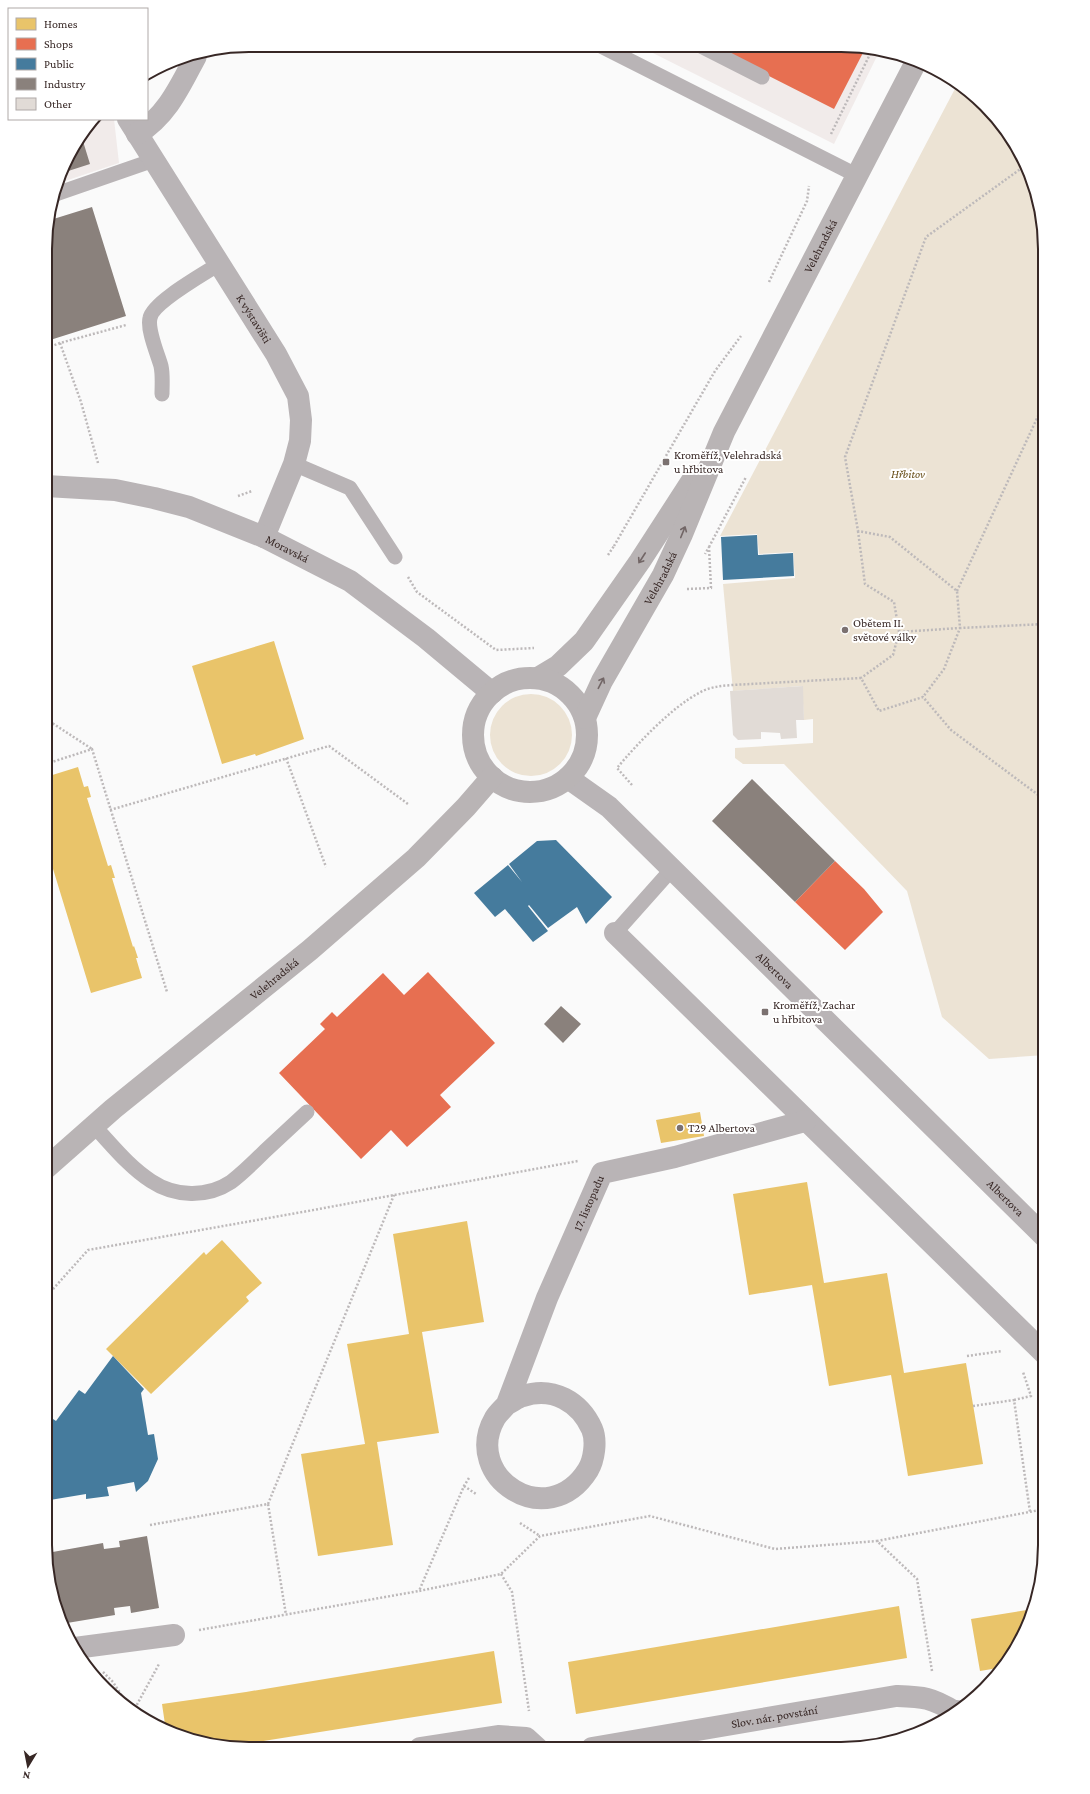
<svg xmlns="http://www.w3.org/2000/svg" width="1090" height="1794" font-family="'Crimson Pro',serif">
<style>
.built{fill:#f1ebea}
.green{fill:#ece3d4}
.homes{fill:#e9c46a}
.shops{fill:#e76f51}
.public{fill:#457b9d}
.industry{fill:#8a817c}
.building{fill:#e1dbd6}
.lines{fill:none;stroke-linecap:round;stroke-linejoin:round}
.path{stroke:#bdb9ba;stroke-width:2.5;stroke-dasharray:2 2;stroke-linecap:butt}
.lane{stroke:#b9b4b6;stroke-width:15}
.street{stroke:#b9b4b6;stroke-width:22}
.secondary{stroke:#b9b4b5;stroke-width:22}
.oneway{stroke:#726666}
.poi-dot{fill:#7b7170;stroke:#fff;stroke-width:1.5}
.labels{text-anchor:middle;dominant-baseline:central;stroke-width:4;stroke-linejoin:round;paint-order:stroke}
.street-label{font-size:12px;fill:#372725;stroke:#fff}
.poi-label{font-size:12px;fill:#372725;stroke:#fff;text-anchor:start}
.park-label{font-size:12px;font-style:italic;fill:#684e18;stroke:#fff}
.rim{fill:none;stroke:#372725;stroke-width:2}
</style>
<rect width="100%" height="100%" fill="#fafafa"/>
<path class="built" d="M639,46L868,47L880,50L834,144Z
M97,119H114L119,163L59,183L66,159Z"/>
<path class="green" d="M958,83L965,87L1003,125L1030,171L1045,249V1055L989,1059L942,1017L907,891L784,764H743L735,758V748L813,743V719L804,720L802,686L733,691L723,584L795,578L793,552L759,554L757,534L720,536Z
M490 735a41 41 0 1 1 82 0a41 41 0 1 1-82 0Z"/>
<path class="homes" d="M274,641L304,739L256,756L255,754L222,764L192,666Z
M78,767L84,787L88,786L91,797L87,798L108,866L111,865L115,878H112L133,947L134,946L138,958H136L142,978L91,993L46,846V777Z
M700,1112L704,1136L661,1143L656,1120Z
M807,1182L824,1283L887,1273L904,1373L966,1363L983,1464L908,1476L891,1375L829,1386L812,1285L749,1295L733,1194Z
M467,1221L484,1322L422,1332L439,1433L377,1442L393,1545L318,1556L301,1454L365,1444L347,1344L409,1334L393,1234Z
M222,1240L262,1283L246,1297L249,1301L151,1394L106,1349L204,1252L206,1255Z
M899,1606L907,1658L576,1714L568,1662Z
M1033,1609L1030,1623L1004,1667L980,1671L971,1619Z
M494,1651L502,1703L225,1747L171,1733L166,1731L162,1704L246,1692Z"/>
<path class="shops" d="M710,46L866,47L834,109Z
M835,861L864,889L883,912L845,950L795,902Z
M428,972L495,1043L440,1095L451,1107L407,1147L391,1130L361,1159L279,1073L325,1029L320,1024L332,1012L337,1017L383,973L404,995Z"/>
<path class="public" d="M757,535L758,555L793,553L794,576L723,580L721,537Z
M556,840L612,897L586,924L577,907L548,928L529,905L528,906L548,931L533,942L505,909L495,917L474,893L508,865L522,882L509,864L537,841Z
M113,1356L144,1389L141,1393L148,1435L154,1434L158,1459L148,1481L136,1492L134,1482L107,1487L109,1496L86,1499V1494L50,1500L51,1505L45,1506V1446L49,1440L45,1438V1427L50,1417L56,1421L79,1390L85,1394Z"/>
<path class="industry" d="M82,138L90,164L62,173L66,159Z
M92,207L126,316L47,341V221Z
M752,779L835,861L795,902L712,821Z
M561,1006L581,1024L563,1043L544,1024Z
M147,1536L159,1608L131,1613L130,1606L114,1608L115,1615L61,1624L47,1553L103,1543L104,1549L120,1547L119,1541Z"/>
<path class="building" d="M803,686L804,720H796L797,738L781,739L780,733L761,732V739L738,740L733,735L730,691Z"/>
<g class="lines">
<path class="path" d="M831,134L873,48
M1026,165L926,237L845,457L858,531L890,537L957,591L960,628L1045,624
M1022,168L1030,173
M769,282L807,201L809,186
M47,348L60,343
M98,463L81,402L60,343L126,325
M238,496L252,491
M858,531L865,584L894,602L899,632L893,655L861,678
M614,546L715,371L741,336
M709,547L746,477
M608,555L614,546
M408,577L417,592L496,650L534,648
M687,589L711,588L709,547L705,554
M957,591L1045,401
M899,632L960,628L944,669L923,697
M46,719L92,749
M286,758L326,867
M46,764L92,749L167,992
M632,785L617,768C637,744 672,707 699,693C709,687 720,686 732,685L861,678L879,711L923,697L951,730L1045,800
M110,810L329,746L408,804
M45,1298L88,1250L308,1211L578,1161
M967,1356L1002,1351
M1014,1400L1031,1396L1023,1372
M973,1406L1014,1400L1030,1512
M469,1478L464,1486L419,1591L501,1574L540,1536L650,1516L775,1549L877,1541
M464,1486L476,1494
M268,1504L394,1195
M520,1523L540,1536
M150,1525L268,1504L286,1615
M501,1574L512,1592L529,1711
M199,1630L419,1591
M932,1671L917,1579L877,1541L1045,1509
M103,1672L113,1682L131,1710
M133,1712L159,1664"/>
<path class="lane" d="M601,46L856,175
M701,46L762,77
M56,194L154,160
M162,394C162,385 163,375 161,366C158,355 147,330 150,318C153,302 204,274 219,264
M294,464L350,488L395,557
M615,933L672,869
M94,1126C112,1145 129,1167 151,1181C175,1197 207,1198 231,1182C243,1173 254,1162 265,1151C279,1138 293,1125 307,1112"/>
<g class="street">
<path id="s1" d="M128,119L276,354L298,396L301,420L300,441L294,464L264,537"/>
<path d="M137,134C167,116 180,86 196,56"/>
<path id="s2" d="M46,486L115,490L154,498L189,507L264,537L350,581L426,638L492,693"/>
<path id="s3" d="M568,778L609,807L1045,1237"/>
<path d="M615,933L1045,1354"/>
<path id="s4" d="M507,1404C512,1402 518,1397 523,1396C553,1386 580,1402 592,1429C597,1441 594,1460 588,1470C548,1534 461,1477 495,1418C498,1413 503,1409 507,1404L547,1298L602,1173L675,1157L805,1121"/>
<path d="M75,1648L174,1635"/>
<path d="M420,1748L498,1736L526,1738L537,1748"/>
<path id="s5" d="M592,1748L896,1696C923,1697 931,1697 955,1712L957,1711"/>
</g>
<g class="secondary">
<path d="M538,678L558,666L584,641L640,561L695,476"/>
<circle cx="530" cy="735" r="57"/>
<path id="s6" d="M585,718L602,681L663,575L682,534L724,432L917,60"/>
<path id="s7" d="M45,1169L113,1109L310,950L416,858L466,807L492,777"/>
</g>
</g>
<defs><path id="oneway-shaft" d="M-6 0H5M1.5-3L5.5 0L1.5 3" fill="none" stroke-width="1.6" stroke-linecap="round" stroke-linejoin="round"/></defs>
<g class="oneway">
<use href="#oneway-shaft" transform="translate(683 532) rotate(-68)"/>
<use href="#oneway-shaft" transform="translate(642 558) rotate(123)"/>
<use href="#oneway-shaft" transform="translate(601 683) rotate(-63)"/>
</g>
<g class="poi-dot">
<rect x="662" y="458" width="8" height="8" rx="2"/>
<circle cx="845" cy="630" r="4"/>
<rect x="761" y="1008" width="8" height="8" rx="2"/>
<circle cx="680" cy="1128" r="4"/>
</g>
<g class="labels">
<g class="street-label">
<text stroke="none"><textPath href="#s6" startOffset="528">Velehradská</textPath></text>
<text stroke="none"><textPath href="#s1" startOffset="236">K výstavišti</textPath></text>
<text stroke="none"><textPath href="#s2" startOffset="252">Moravská</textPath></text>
<text stroke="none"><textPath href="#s6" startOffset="159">Velehradská</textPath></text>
<text stroke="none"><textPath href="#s3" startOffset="283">Albertova</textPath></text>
<text stroke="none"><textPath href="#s7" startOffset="298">Velehradská</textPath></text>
<text stroke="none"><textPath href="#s3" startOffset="607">Albertova</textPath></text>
<text stroke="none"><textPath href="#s4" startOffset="549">17. listopadu</textPath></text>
<text stroke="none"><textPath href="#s5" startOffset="185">Slov. nár. povstání</textPath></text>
</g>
<g class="poi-label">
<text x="674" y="455">Kroměříž, Velehradská<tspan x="674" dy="14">u hřbitova</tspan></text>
<text x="853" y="623">Obětem II.<tspan x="853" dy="14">světové války</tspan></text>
<text x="773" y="1005">Kroměříž, Zachar<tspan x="773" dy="14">u hřbitova</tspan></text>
<text x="688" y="1128">T29 Albertova</text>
</g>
<g class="park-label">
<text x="908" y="474">Hřbitov</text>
</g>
</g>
<path d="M0 0H1090V1794H0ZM249 52H841A197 197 0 0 1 1038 249V1545A197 197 0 0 1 841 1742H249A197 197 0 0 1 52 1545V249A197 197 0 0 1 249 52Z" fill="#fff" fill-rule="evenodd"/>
<path class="rim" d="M249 52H841A197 197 0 0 1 1038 249V1545A197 197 0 0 1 841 1742H249A197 197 0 0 1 52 1545V249A197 197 0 0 1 249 52Z"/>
<rect x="8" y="8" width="140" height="112" fill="#ffffff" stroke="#afa9a8"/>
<rect x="16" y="18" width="20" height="12" fill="#e9c46a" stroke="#afa9a8"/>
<text x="44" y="28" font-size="12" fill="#372725">Homes</text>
<rect x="16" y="38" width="20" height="12" fill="#e76f51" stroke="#afa9a8"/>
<text x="44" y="48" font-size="12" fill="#372725">Shops</text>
<rect x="16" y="58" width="20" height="12" fill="#457b9d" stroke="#afa9a8"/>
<text x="44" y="68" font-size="12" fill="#372725">Public</text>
<rect x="16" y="78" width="20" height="12" fill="#8a817c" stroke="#afa9a8"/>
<text x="44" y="88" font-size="12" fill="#372725">Industry</text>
<rect x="16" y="98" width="20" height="12" fill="#e1dbd6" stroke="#afa9a8"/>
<text x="44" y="108" font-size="12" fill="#372725">Other</text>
<g transform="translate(28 1766) rotate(190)" stroke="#ffffff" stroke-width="3" paint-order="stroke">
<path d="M0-3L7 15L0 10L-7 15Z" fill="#372725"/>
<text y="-6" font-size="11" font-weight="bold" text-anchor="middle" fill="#372725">N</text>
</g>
</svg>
